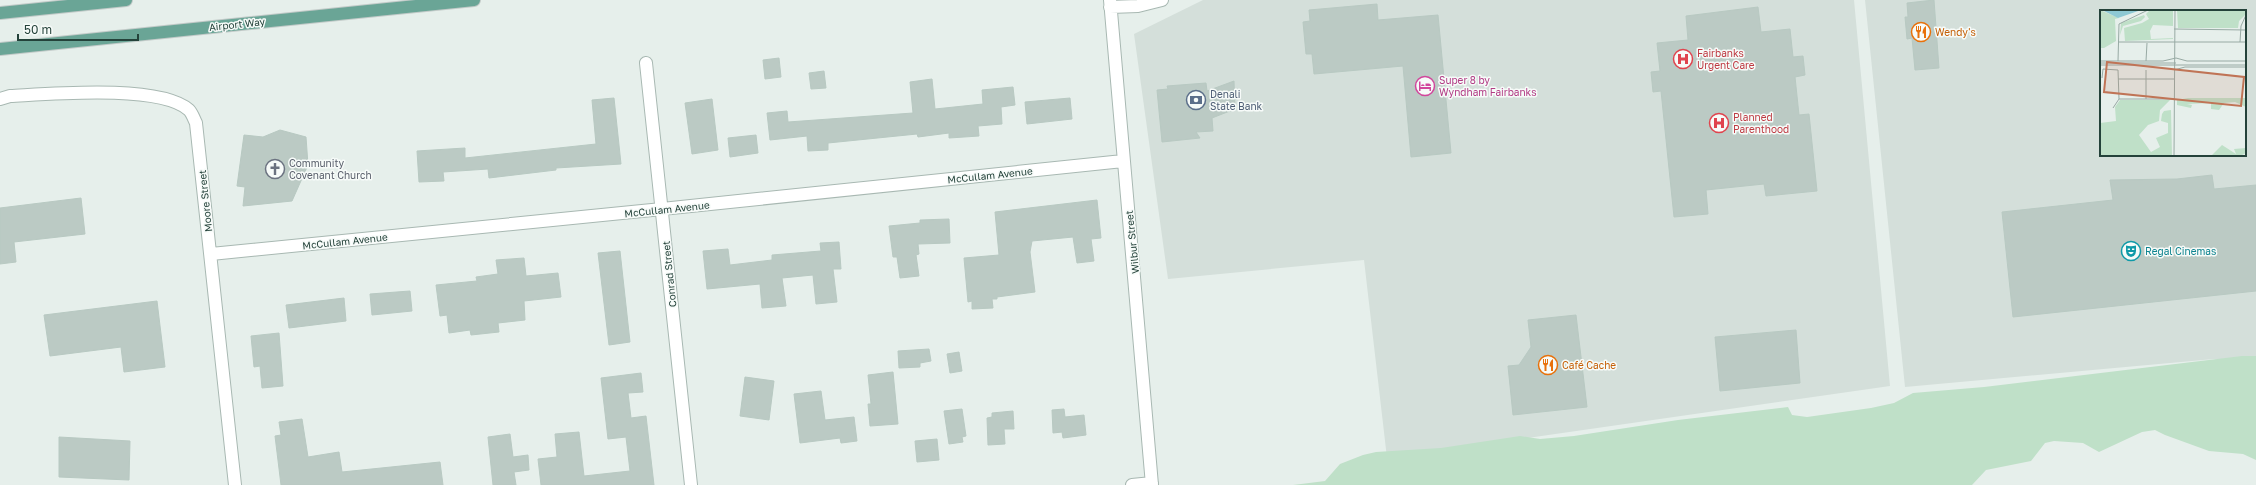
<svg xmlns="http://www.w3.org/2000/svg" width="2256" height="485" font-family="'Golos Text',sans-serif">
<style>
.built{fill:#d4dfda;fill-rule:evenodd}
.green{fill:#bfe0c8}
.building{fill:#bbcac4;stroke:#b8c9c2}
.lines{fill:none;stroke-linecap:round;stroke-linejoin:round}
.minor-casing{stroke:#a8b8b2;stroke-width:14}
.major-casing{stroke:#c2cac8;stroke-width:14}
.minor{stroke:#fff;stroke-width:12}
.major{stroke:#6aa596;stroke-width:12}
.labels{text-anchor:middle;dominant-baseline:central;stroke-width:3;stroke-linejoin:round;paint-order:stroke}
.street-label{font-size:10px;fill:#24423a;stroke:#f7fbf9}
.food-label{font-size:10px;fill:#c56008;stroke:#f7fbf9;text-anchor:start}
.health-label{font-size:10px;fill:#be3a42;stroke:#f7fbf9;text-anchor:start}
.hotel-label{font-size:10px;fill:#b23c85;stroke:#f7fbf9;text-anchor:start}
.service-label{font-size:10px;fill:#4e5e75;stroke:#f7fbf9;text-anchor:start}
.worship-label{font-size:10px;fill:#5b616d;stroke:#f7fbf9;text-anchor:start}
.culture-label{font-size:10px;fill:#0d838f;stroke:#f7fbf9;text-anchor:start}
.inset-road{fill:none;stroke:#98aaa4;stroke-width:1}
.view{fill:#c07456;fill-opacity:0.15;stroke:#c07456;stroke-width:2}
.inset-edge{fill:none;stroke:#24423a;stroke-width:2}
</style>
<rect width="100%" height="100%" fill="#e6efeb"/>
<path class="built" d="M1203,0H1854L1890,386L1387,458L1364,260L1168,279L1134,34Z
M1865,0H2256V360L2214,359L1905,387ZM2101,11H2245V155H2101Z"/>
<path class="green" d="M2242,356H2256V460L2243,454L2209,451L2165,435L2155,430L2142,432L2099,452L2083,443L2054,441L2045,443L2031,461L1986,470L1972,485H1293L1325,481L1340,464L1363,455L1376,452L1441,448L1520,436L1540,439L1574,436L1678,420L1788,407L1792,415L1807,417L1871,408L1894,403L1913,393L1984,387Z"/>
<path class="building" d="M1934,0L1939,68L1915,70L1912,38L1907,39L1905,17H1908L1907,3Z
M1377,4L1378,20L1438,15L1451,153L1411,157L1403,66L1314,74L1312,54H1306L1303,22L1310,21L1309,10Z
M1758,7L1761,32L1790,29L1793,57L1803,56L1805,75L1795,77L1799,115L1809,114L1817,191L1766,196L1764,184L1706,190L1708,214L1674,217L1661,91L1653,92L1651,72L1660,71L1657,43L1688,40L1686,16Z
M779,58L781,77L765,79L763,60Z
M824,71L826,88L811,89L809,73Z
M932,79L935,109L983,104L982,90L1013,87L1015,105L1001,107L1002,124L978,126L979,136L949,138V133L918,137L917,134L828,143V150L808,151L807,136L770,140L767,113L787,111L788,122L913,113L910,82Z
M1234,81L1235,109L1212,118L1213,131L1196,132L1200,138L1162,142L1157,90L1168,89L1167,86L1206,83L1207,91Z
M614,98L621,164L556,168V170L489,178L488,169L443,172L444,181L419,182L417,151L465,148V158L596,144L592,100Z
M1070,98L1072,119L1027,124L1025,102Z
M712,99L718,150L692,154L685,103Z
M280,130L306,137L308,165L292,201L243,206L245,187L237,186L244,135L263,137Z
M756,135L758,153L730,157L728,138Z
M2212,175L2214,189L2256,185V291L2013,317L2002,212L2113,200L2110,180L2177,179Z
M81,198L85,234L14,242L16,262L0,264V208Z
M1097,200L1101,238L1091,239L1094,261L1077,263L1073,237L1032,241L1030,252L1035,292L997,297V299H992L993,308L972,309V301L968,302L964,258L999,255L995,212Z
M949,219L950,243L918,244L919,254L916,255L919,276L900,278L897,257H893L889,226L920,223V220Z
M839,242L841,269H833L837,302L816,304L813,275L782,278L786,306L762,308L760,284L707,289L703,251L728,249L730,265L772,260V255L821,251L820,243Z
M620,251L630,342L609,345L598,253Z
M524,258L526,276L558,273L561,297L524,301L525,320L498,323L499,332L471,335L470,330L449,333L447,315L440,316L436,285L477,281L476,277L498,274L496,260Z
M410,291L412,311L372,315L370,294Z
M344,298L346,321L289,328L286,305Z
M157,301L165,367L124,372L121,347L50,356L44,315Z
M1576,315L1587,407L1513,415L1508,366L1519,365L1531,347L1528,320Z
M1796,330L1800,383L1720,391L1715,337Z
M279,333L283,386L262,388L260,366L254,367L251,336Z
M929,349L931,361L920,363V367L899,368L898,351Z
M959,352L962,371L950,373L947,354Z
M893,372L898,424L870,426L868,404H871L868,375Z
M641,373L643,392L628,393L631,418L646,416L654,485H541L538,459L557,457L555,434L579,432L584,476L630,471L626,437L608,439L601,378Z
M745,377L774,381L769,420L740,416Z
M821,391L825,420L854,417L857,441L841,443L840,438L800,443L794,394Z
M962,409L966,436L962,437L963,442L949,444L944,411Z
M1064,409L1065,417L1084,415L1086,435L1063,438L1062,432L1053,433L1052,410Z
M1013,411L1014,429H1004L1005,444L988,445L987,418L992,417V413Z
M302,419L308,457L339,452L342,472L440,462L443,485H281L275,436L281,435L279,422Z
M510,434L513,457L528,455L529,470L514,472L516,485H493L488,437Z
M59,437L130,441L129,480L59,477Z
M937,439L939,460L917,462L915,441Z"/>
<g class="lines">
<g class="minor-casing">
<path id="minor" d="M1110,0L1152,485
M1110,7L1138,6L1162,0
M646,63L691,485
M0,99L10,96C49,94 160,84 189,110C192,113 194,119 196,123L235,485
M211,254L662,209L1123,161
M1132,485L1152,483"/>
</g>
<g class="major-casing">
<path id="major" d="M0,13L126,0
M0,49L474,0"/>
</g>
<use href="#minor" class="minor"/>
<use href="#major" class="major"/>
</g>
<defs>
<g id="restaurant-ring" transform="scale(1)"><circle r="9.5" fill="#f7fbf9" stroke="#e8710a" stroke-width="1.5"/><path d="M-5-6h1v4h1v-4h1v4h1v-4h1v5L-1.5 .5V6h-2V.5L-5-1ZM5-6V6H3V1.5H1.5Q1.5-4 5-6Z" fill="#e8710a"/></g>
<g id="hospital-ring" transform="scale(1)"><circle r="9.5" fill="#f7fbf9" stroke="#e0444e" stroke-width="1.5"/><path d="M-5-5h3v3.5h4V-5h3V5h-3V1.5h-4V5h-3Z" fill="#e0444e"/></g>
<g id="hotel-ring" transform="scale(1)"><circle r="9.5" fill="#f7fbf9" stroke="#d1479c" stroke-width="1.5"/><path d="M-6-4.5h1.5V1H6V5H4.5V3h-9V5H-6ZM-4 0a1.8 1.8 0 1 1 3.6 0ZM.5 0V-2.5h3Q6-2.5 6 0Z" fill="#d1479c"/></g>
<g id="bank-ring" transform="scale(1)"><circle r="9.5" fill="#f7fbf9" stroke="#5c6f8a" stroke-width="1.5"/><path d="M-6-4H6V4H-6ZM0-2.3a2.3 2.3 0 1 0 0 4.6a2.3 2.3 0 1 0 0-4.6Z" fill="#5c6f8a"/></g>
<g id="church-ring" transform="scale(1)"><circle r="9.5" fill="#f7fbf9" stroke="#6b7280" stroke-width="1.5"/><path d="M-1.2-6h2.4v3.5h3.3v2.4h-3.3V6h-2.4V-.1h-3.3v-2.4h3.3Z" fill="#6b7280"/></g>
<g id="theatre-ring" transform="scale(1)"><circle r="9.5" fill="#f7fbf9" stroke="#0f9aa8" stroke-width="1.5"/><path d="M-5-5.5Q0-4 5-5.5V0Q5 5 0 6Q-5 5-5 0ZM-3.3-2.5H-1v1.5H-3.3ZM1-2.5H3.3v1.5H1ZM-2.8 1Q0 5.5 2.8 1Z" fill="#0f9aa8"/></g>
</defs>
<g fill-rule="evenodd">
<use href="#restaurant-ring" x="1921" y="32"/>
<use href="#hospital-ring" x="1683" y="59"/>
<use href="#hotel-ring" x="1425" y="86"/>
<use href="#bank-ring" x="1196" y="100"/>
<use href="#hospital-ring" x="1719" y="123"/>
<use href="#church-ring" x="275" y="169"/>
<use href="#theatre-ring" x="2131" y="251"/>
<use href="#restaurant-ring" x="1548" y="365"/>
</g>
<g class="labels">
<g class="street-label">
<text transform="translate(237 24) rotate(-6)">Airport Way</text>
<text transform="translate(990 175) rotate(-6)">McCullam Avenue</text>
<text transform="translate(205 201) rotate(-96)">Moore Street</text>
<text transform="translate(667 209) rotate(-6)">McCullam Avenue</text>
<text transform="translate(345 241) rotate(-6)">McCullam Avenue</text>
<text transform="translate(1132 242) rotate(-96)">Wilbur Street</text>
<text transform="translate(669 274) rotate(-96)">Conrad Street</text>
</g>
<g class="food-label">
<text x="1935" y="32">Wendy's</text>
<text x="1562" y="365">Café Cache</text>
</g>
<g class="health-label">
<text x="1697" y="53">Fairbanks<tspan x="1697" dy="12">Urgent Care</tspan></text>
<text x="1733" y="117">Planned<tspan x="1733" dy="12">Parenthood</tspan></text>
</g>
<g class="hotel-label">
<text x="1439" y="80">Super 8 by<tspan x="1439" dy="12">Wyndham Fairbanks</tspan></text>
</g>
<g class="service-label">
<text x="1210" y="94">Denali<tspan x="1210" dy="12">State Bank</tspan></text>
</g>
<g class="worship-label">
<text x="289" y="163">Community<tspan x="289" dy="12">Covenant Church</tspan></text>
</g>
<g class="culture-label">
<text x="2145" y="251">Regal Cinemas</text>
</g>
</g>
<g transform="translate(2100 10)">
<rect width="146" height="146" fill="#e6efeb"/>
<path d="M0,0L19,8L15,9L16,31L4,38H0ZM50,0H73V16L53,15L50,21L51,29L73,28V29L25,31L24,18L42,13L49,9L46,4ZM77,0H146V4L139,11L138,18H78ZM44,5L45,7L41,11L23,16L20,25L21,13ZM88,88H146V97L135,92L124,93L119,100L111,99V93L87,94L92,95L91,98L77,95V90ZM20,90H70L60,100L59,111L48,115L39,125L51,142L60,137L56,128L68,123V113L61,111L62,104L64,101L71,100L72,146H0V113L16,111L15,97ZM122,135L136,144L134,139L146,138V143L140,146H78L112,145Z" fill="#bfe0c8"/>
<path d="M2,0L24,1L41,0L18,8Z" fill="#8ec9d4"/>
<path class="inset-road" d="M74,19L146,20M18,32H146M140,32L141,16L146,5M0,51H63L76,48L87,51H146M18,51L19,14L48,0M46,51L47,33M0,53H76M0,55H146M46,60V89M74,60L85,57H146M2,68L3,59L18,60L19,89M18,69H74M13,98L19,89H74M74,146L75,0"/>
<path class="view" d="M7,52L144,67L141,96L4,82Z"/>
<rect width="146" height="146" class="inset-edge"/>
</g>
<path d="M18 34v6h120v-6" fill="none" stroke="#24423a" stroke-width="2"/>
<text x="24" y="34" font-size="12" fill="#24423a" stroke="#f7fbf9" stroke-width="3" paint-order="stroke">50 m</text>
</svg>
